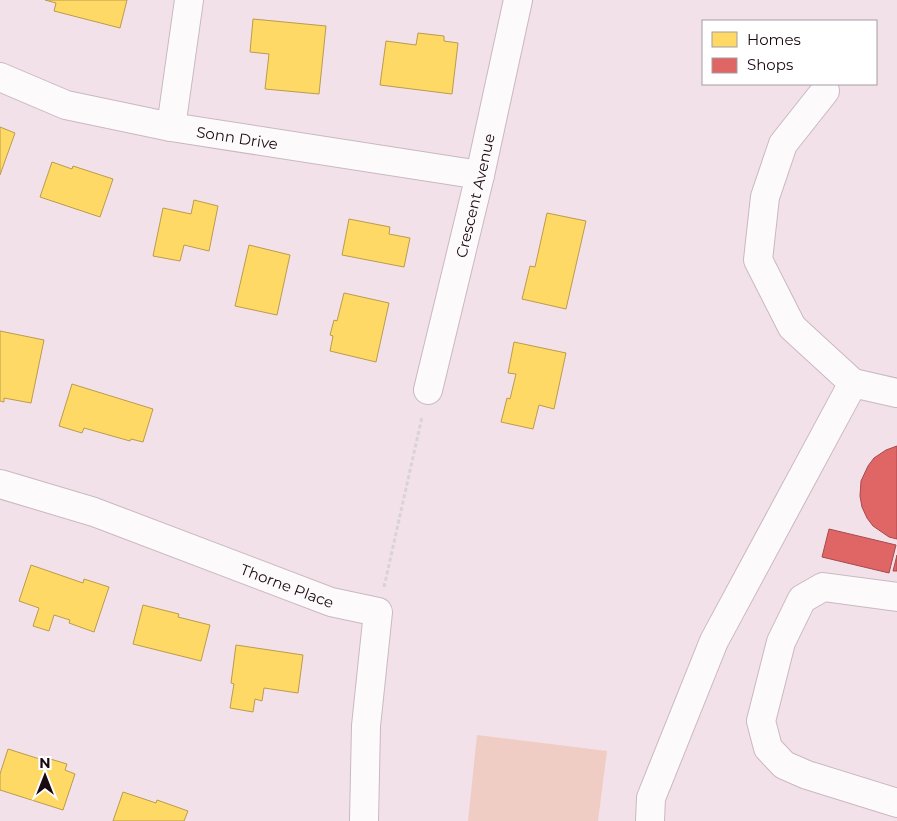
<svg xmlns="http://www.w3.org/2000/svg" width="897" height="821" font-family="Montserrat,sans-serif">
<style>
.green{fill:#f0cdc4}
.homes{fill:#ffd966;stroke:#bb9b4d}
.shops{fill:#e06666;stroke:#a54a4d}
.lines{fill:none;stroke-linecap:round;stroke-linejoin:round}
.minor-casing{stroke:#cab8c1;stroke-width:30}
.path{stroke:#d9d3d6;stroke-width:3;stroke-dasharray:4 2.5;stroke-linecap:butt}
.minor{stroke:#fdfafc;stroke-width:28}
.labels{text-anchor:middle;dominant-baseline:central;stroke-width:5;stroke-linejoin:round;paint-order:stroke}
.street-label{font-size:15px;fill:#1b0912;stroke:#fff}
</style>
<rect width="100%" height="100%" fill="#f3e1ea"/>
<path class="green" d="M477,735L607,751L598,821H468Z"/>
<path class="homes" d="M45,0H127L120,28L54,11L56,3Z
M253,19L326,26L319,94L265,89L269,54L250,52Z
M418,33L444,36V41L458,43L452,94L380,85L386,41L416,45Z
M0,127L15,133L0,175Z
M52,162L72,169L73,166L113,179L100,217L40,197Z
M194,200L218,206L209,251L184,245L180,261L153,256L163,208L191,214Z
M547,213L586,221L566,309L522,299L530,266L535,267Z
M349,219L390,227L389,234L410,238L404,267L342,255Z
M249,245L290,255L277,315L235,306Z
M344,293L389,303L376,362L330,351L333,336L330,335L334,320L337,321Z
M0,331L44,340L31,403L4,398V402L0,401Z
M514,342L566,353L554,409L539,405L533,429L501,422L507,398L510,399L516,374L508,373Z
M72,384L153,409L143,442L131,439L130,441L84,428L82,433L59,426Z
M31,565L83,583L84,579L109,587L94,632L69,623L70,620L54,615L49,631L33,626L39,608L19,601Z
M143,605L179,614L178,617L210,625L201,661L133,644Z
M236,645L303,655L298,693L264,688L262,701L255,699L253,712L230,708L234,684L231,683Z
M8,749L46,761L47,758L67,764L65,770L75,774L63,810L0,790V774Z
M123,792L156,803L157,800L188,811L184,821H113Z"/>
<path class="shops" d="M897,446V539L889,537L873,526L867,518L862,507L860,496L861,481L868,466L874,458L886,450Z
M829,529L896,545L889,573L822,557Z
M897,555V571H893Z"/>
<g class="lines">
<g class="minor-casing">
<g id="minor">
<path id="s1" d="M0,77L66,105L171,127L480,175"/>
<path d="M825,91L783,144L765,197L758,260L792,327L853,383"/>
<path d="M171,127L189,0"/>
<path id="s2" d="M428,390L480,175L518,0"/>
<path id="s3" d="M0,484L94,512L331,602L378,612L366,726L364,821"/>
<path d="M897,597L823,587L802,599L781,642L761,721L768,748L784,765L807,775L897,803"/>
<path d="M650,821L651,798L714,641L853,383L897,393"/>
</g>
</g>
<path class="path" d="M384,587L422,417"/>
<use href="#minor" class="minor"/>
</g>
<g class="labels">
<g class="street-label">
<text stroke="none"><textPath href="#s1" startOffset="246">Sonn Drive</textPath></text>
<text stroke="none"><textPath href="#s2" startOffset="200">Crescent Avenue</textPath></text>
<text stroke="none"><textPath href="#s3" startOffset="305">Thorne Place</textPath></text>
</g>
</g>
<rect x="702" y="20" width="175" height="65" fill="#ffffff" stroke="#a49da0"/>
<rect x="712" y="32" width="25" height="15" fill="#ffd966" stroke="#a49da0"/>
<text x="747" y="45" font-size="15" fill="#1b0912">Homes</text>
<rect x="712" y="58" width="25" height="15" fill="#e06666" stroke="#a49da0"/>
<text x="747" y="70" font-size="15" fill="#1b0912">Shops</text>
<g transform="translate(45 776)" stroke="#ffffff" stroke-width="4" paint-order="stroke">
<path d="M0-4L9 19L0 12L-9 19Z" fill="#1b0912"/>
<text y="-8" font-size="14" font-weight="bold" text-anchor="middle" fill="#1b0912">N</text>
</g>
</svg>
